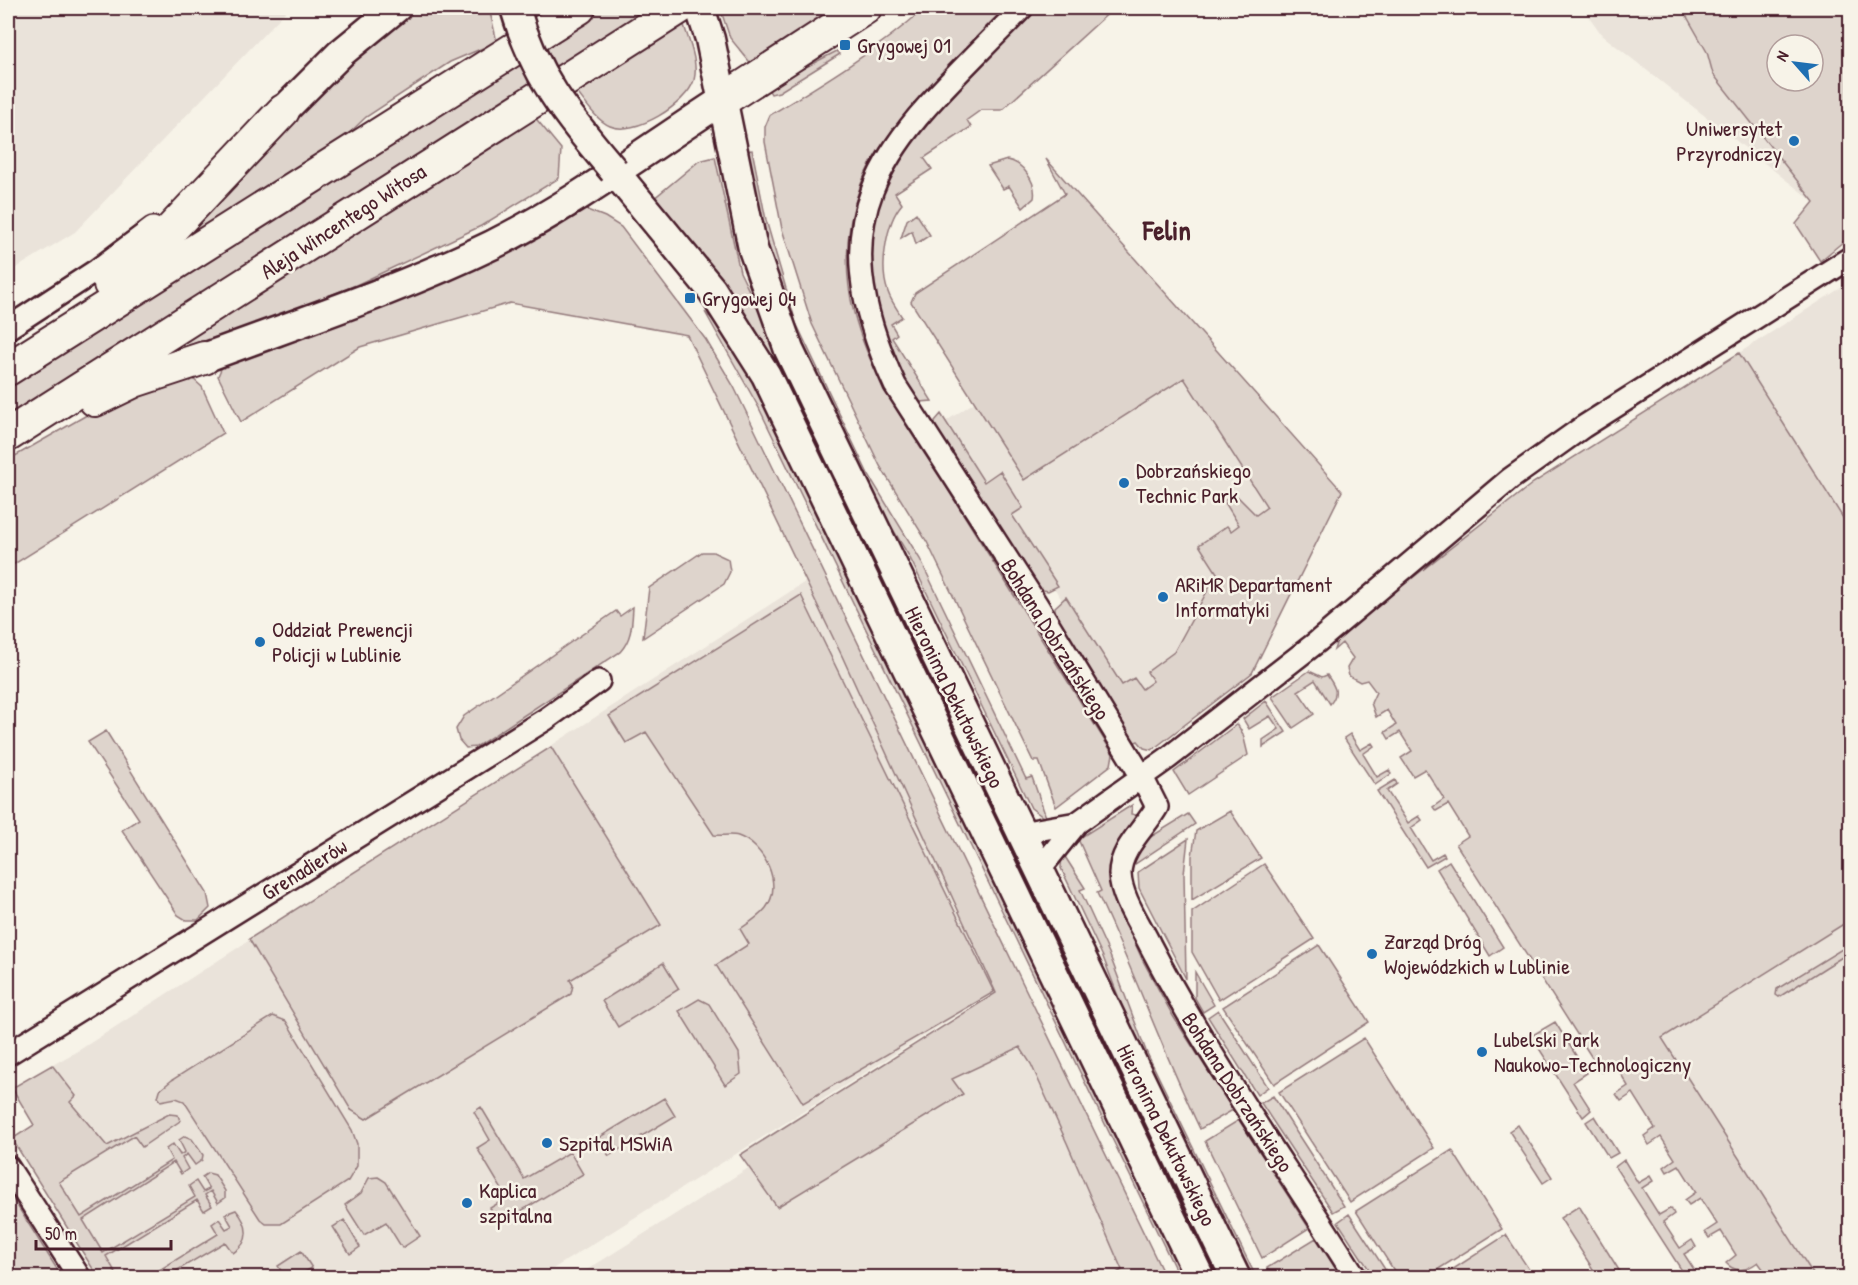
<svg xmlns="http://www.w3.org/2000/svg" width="1858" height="1285" font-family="'Patrick Hand',sans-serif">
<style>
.built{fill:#eae3da;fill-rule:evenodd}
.green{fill:#ded4cc;stroke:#947a7c;stroke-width:1.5;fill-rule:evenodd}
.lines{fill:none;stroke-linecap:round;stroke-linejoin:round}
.street-casing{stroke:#4a1f2b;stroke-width:26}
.secondary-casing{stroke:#4a1f2b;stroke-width:33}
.primary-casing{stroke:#4a1f2b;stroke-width:36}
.street{stroke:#f7f3e8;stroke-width:21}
.secondary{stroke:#f7f3e8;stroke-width:28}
.primary{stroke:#f7f3e8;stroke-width:32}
.secondary-bridge-casing{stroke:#4a1f2b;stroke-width:33;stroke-linecap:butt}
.secondary-bridge{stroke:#f7f3e8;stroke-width:28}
.poi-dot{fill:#1f6fb2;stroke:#f7f3e8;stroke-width:2}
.labels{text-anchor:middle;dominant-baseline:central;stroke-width:5;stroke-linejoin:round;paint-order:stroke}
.poi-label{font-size:22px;fill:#4a1f2b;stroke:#f7f3e8;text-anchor:start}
.street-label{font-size:22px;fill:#4a1f2b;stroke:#f7f3e8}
.district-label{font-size:28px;font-weight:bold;fill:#4a1f2b;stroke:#f7f3e8}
</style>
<rect width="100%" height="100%" fill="#f7f3e8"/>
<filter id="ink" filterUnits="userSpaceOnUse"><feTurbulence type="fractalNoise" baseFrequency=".0167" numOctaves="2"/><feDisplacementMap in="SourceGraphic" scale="12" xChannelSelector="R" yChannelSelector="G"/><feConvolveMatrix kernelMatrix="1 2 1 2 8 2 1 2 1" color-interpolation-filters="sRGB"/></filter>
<g filter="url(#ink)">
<path class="built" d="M8,8H289L75,232L8,273Z
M1583,8H1850V236L1820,261L1796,224L1814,202L1602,35ZM1777,45H1813V81H1777Z
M1850,282V530L1739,353Z
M1142,289L1319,539L1252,673L1158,746L945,422Z
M808,580L994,992L540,1277H98L12,1139L34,1125L12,1088L81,1049Z
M1850,920V1277H1815L1662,1038Z
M1002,1008L1062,1110L1141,1278H574Z"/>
<path class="green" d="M416,8H489L497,42L450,62L366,117L336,146L143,268L357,52L393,22Z
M603,8H651L8,419V385Z
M720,8H847L753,66L730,38Z
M925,8H1008C962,55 884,123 861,184C846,225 843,270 854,313C871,380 916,439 952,496C1006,582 1060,668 1113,754L1111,765L1056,807L1039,761H1033L927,542L880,466L812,324L782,229L765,142V127L770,115C825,82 877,50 925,8Z
M1037,8H1114L1002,110H981L967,120L971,127L924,158L932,169L895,193L902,204C886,222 879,268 888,292C891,301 897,309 902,317L891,324L897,334L892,338L932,401L920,402L903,377L884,337L866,260L881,190L908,143Z
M1682,8H1850V236L1820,261L1796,224L1814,202L1713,74L1707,52ZM1777,45H1813V81H1777Z
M683,22C688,39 699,63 694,80C687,104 634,137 610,126C596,120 585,102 575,90Z
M837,51L840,54L779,92L771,94L767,87Z
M533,115L561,149L559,178L481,226L356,285L118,379Z
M752,150L766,220L796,323L868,474L920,559L1026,779L1032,777L1047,820L1031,808L909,556L870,491L818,389L770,267L745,151Z
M715,157L740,272L1225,1277H1212L781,389L652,200L699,161Z
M1046,159L1342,491L1252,673L1152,750L1144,748L1138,741L1133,743L1056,620L1055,607L1066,597L1122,685L1134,678L1142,689L1153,681L1147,672L1174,652L1217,573L1199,545L1227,526L1231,531L1239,525L1224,501L1231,496L1238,497L1256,515L1267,507L1184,378L1024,480L911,302L915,293L1065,194Z
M1007,160C1022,162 1037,182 1034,198L1023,208L1009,186L1003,189L988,166Z
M577,206L605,217L621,227L706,340L734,387L1165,1277H1110L1122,1270L1067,1143L1031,1064L1020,1047L952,1079L963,1094L777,1207L740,1155L996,993L842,656L687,335L510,303L360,347L241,422L218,376L224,362Z
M916,213L930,235L916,244L912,231L901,238L907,220Z
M705,312L721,328L742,357L1189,1277H1179L759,408Z
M1739,353L1850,529V920L1662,1038L1815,1277H1769L1758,1262C1747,1270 1736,1274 1726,1263L1736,1255L1721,1231L1709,1238L1705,1232L1717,1224L1700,1198L1689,1205L1685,1200L1696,1192L1679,1165L1667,1172L1664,1167L1675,1159L1661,1137L1649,1145L1644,1136L1655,1128L1633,1093L1621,1101L1616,1094L1628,1086L1615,1064L1601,1072L1456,844L1468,836L1448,804L1436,811L1433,807L1444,799L1425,769L1413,776L1401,758L1412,751L1400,732L1389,739L1385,732L1396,725L1387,710L1376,717L1371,703L1376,692L1367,680L1360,682L1349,676L1347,668L1353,658L1342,643L1334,650L1338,637L1349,628L1533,483Z
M191,377L202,387L223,433L8,568V460L99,408Z
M941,414L984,482L1000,471L1023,508L1012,515L1058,586L1048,591L1038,589L935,428V421Z
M702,552H713L728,559L730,572L724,584L643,638L649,588Z
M801,595L994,992L803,1103L716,965L749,944L740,929C749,923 759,917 766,908C784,884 764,845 738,836C731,834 721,836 714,835L646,732L626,743L609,716Z
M633,607C632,624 632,639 620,652L476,747L466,748L459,740L456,729L464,716L616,611L620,616Z
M1309,671L1322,677L1327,675C1334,686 1340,692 1330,704L1315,680L1298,691L1314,714L1293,728L1272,697Z
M1266,701L1286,732L1263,747V740L1279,729L1270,716L1249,729L1243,719Z
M1237,724L1243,734L1248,755L1188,795L1174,772Z
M106,731L207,893L210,908L198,920H186L178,915L122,830L139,819L88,742Z
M1350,734L1360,750L1372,743L1374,746L1363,754L1377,777L1389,770L1391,774L1375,785L1344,738Z
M551,747L661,925L570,980L573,985L571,994L366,1119L351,1110L249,939Z
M1395,780L1397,784L1387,791L1408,823L1419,816L1422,820L1411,828L1431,860L1443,853L1445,856L1426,867L1377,791Z
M1132,805L1131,814L1136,815L1112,857L1111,889L1142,959L1173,1016L1233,1110L1200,1129C1163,1052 1134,971 1097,893L1101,891L1078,839Z
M1230,811L1261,858L1192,900V856L1196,831Z
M1188,814L1195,824L1132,866L1144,841Z
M1188,839L1184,874L1186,979L1139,888L1138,872Z
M1062,852L1085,888L1080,890L1109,953L1146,1051L1256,1277H1248L1144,1063L1103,957L1061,868Z
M1449,861L1503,947L1490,956L1437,869Z
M1264,864L1314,939L1219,1000L1192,952V912Z
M1850,944V952L1779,997L1776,995L1777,989Z
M1319,945L1369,1022L1274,1084L1223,1007Z
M663,963L679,989L618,1027L602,1001Z
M1195,972L1214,1005L1203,1012L1195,998Z
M699,999L709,1004L739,1053L741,1074L725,1085L679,1011Z
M1218,1010L1268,1087L1257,1095L1208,1017Z
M273,1016L286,1021L352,1130L357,1144V1166L348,1181L281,1224H266L260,1219L184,1101L176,1098L161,1101L158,1097L160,1090L172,1080Z
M1555,1022L1587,1073L1573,1082L1591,1110L1583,1117L1531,1036Z
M1364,1038L1434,1148L1350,1202L1279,1092Z
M52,1065L76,1096L70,1102L107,1146L169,1114L178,1115L180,1121L142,1147L134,1136L59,1182L81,1217L172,1160L166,1149L173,1144L180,1155L185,1152L179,1140L185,1136L192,1139L203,1155L202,1160L195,1165L187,1154L182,1158L188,1169L181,1174L174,1162L83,1220L103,1253L195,1197L189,1186L196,1181L203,1192L209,1189L202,1177L208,1173L215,1175L225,1191V1198L218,1203L211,1191L205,1195L212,1206L204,1211L197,1200L106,1256L118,1277H98L12,1139L34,1125L12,1088Z
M1273,1096L1344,1206L1333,1212L1261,1103Z
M664,1098L675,1116L609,1156L598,1138Z
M481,1107L524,1179L570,1152L583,1174L499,1224L490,1208L507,1198L477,1148L490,1140L474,1112Z
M1595,1116L1618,1153L1609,1158L1586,1122Z
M1239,1120L1309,1228L1262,1258L1205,1141Z
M1518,1125L1552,1177L1543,1183L1509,1131Z
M1452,1150L1502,1229L1426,1277H1398L1356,1211Z
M1624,1160L1638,1183L1650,1176L1653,1181L1642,1188L1659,1215L1671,1208L1674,1214L1663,1222L1680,1248L1692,1240L1696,1247L1684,1254L1699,1277H1686L1615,1167Z
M378,1177L386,1182L420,1236L402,1248L386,1222L364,1235L345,1205L361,1193L369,1178Z
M8,1191L62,1277H8Z
M1579,1206L1622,1275L1618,1277H1598L1560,1218Z
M236,1210C249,1225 251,1242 233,1253L225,1242L166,1277H148L218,1234L212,1224L219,1219L226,1229L232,1226L225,1214Z
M1349,1214L1390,1277H1374L1338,1222Z
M344,1220L360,1247L350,1254L333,1227Z
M1506,1235L1534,1277H1440H1441Z
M1316,1238L1341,1277H1272L1267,1268Z
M301,1251L312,1268L296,1277H285L278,1266Z"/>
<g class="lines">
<g class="street-casing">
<path id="street" d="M1022,8C899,135 808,197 895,385L1037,605L1142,777L1157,807C1145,828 1120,849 1120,874C1121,898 1140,924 1150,945C1210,1061 1287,1167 1356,1278
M8,328L97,270L153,228
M1020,833L1077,823
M1039,870L1077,823L1168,758L1317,642L1510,479L1583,427L1850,258
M8,1054L546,719L599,681
M8,1167L80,1278"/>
</g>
<g class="secondary-casing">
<path id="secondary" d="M700,8L710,39L753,249L789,350L1236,1278
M283,111L341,53L396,8
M614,171L712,290L766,375L1200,1278
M204,358C300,322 399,290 492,245C573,205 647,149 723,100"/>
</g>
<g class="primary-casing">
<path id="primary" d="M723,100L865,8
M110,284L159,242L283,111
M8,369L579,8
M95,400L134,381L204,358
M8,435L679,8"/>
</g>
<use href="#street" class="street"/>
<use href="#secondary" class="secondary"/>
<use href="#primary" class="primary"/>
<g class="secondary-bridge-casing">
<path id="secondary-bridge" d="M515,8C535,78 568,116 614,171"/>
</g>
<use href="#secondary-bridge" class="secondary-bridge"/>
</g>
</g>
<g class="poi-dot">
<rect x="839" y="39" width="12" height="12" rx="3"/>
<circle cx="1794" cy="141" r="6"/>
<rect x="684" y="292" width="12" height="12" rx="3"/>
<circle cx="1124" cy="483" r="6"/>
<circle cx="1163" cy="597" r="6"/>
<circle cx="260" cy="642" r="6"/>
<circle cx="1372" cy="954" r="6"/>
<circle cx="1482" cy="1052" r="6"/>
<circle cx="547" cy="1143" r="6"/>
<circle cx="467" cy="1203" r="6"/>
</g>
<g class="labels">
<g class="poi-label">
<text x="857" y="45">Grygowej 01</text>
<text x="1782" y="128" text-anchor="end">Uniwersytet<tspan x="1782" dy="25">Przyrodniczy</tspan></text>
<text x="702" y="298">Grygowej 04</text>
<text x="1136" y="470">Dobrzańskiego<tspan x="1136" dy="25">Technic Park</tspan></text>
<text x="1175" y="584">ARiMR Departament<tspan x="1175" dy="25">Informatyki</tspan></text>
<text x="272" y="629">Oddział Prewencji<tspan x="272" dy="25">Policji w Lublinie</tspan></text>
<text x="1384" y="941">Zarząd Dróg<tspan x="1384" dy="25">Wojewódzkich w Lublinie</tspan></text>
<text x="1494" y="1039">Lubelski Park<tspan x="1494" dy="25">Naukowo-Technologiczny</tspan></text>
<text x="559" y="1143">Szpital MSWiA</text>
<text x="479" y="1190">Kaplica<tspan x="479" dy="25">szpitalna</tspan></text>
</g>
<g class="street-label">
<text transform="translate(343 221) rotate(-33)">Aleja Wincentego Witosa</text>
<text transform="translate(1056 639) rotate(58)">Bohdana Dobrzańskiego</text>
<text transform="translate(955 697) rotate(64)">Hieronima Dekutowskiego</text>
<text transform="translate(304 869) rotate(-32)">Grenadierów</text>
<text transform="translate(1238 1092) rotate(57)">Bohdana Dobrzańskiego</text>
<text transform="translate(1167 1135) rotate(64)">Hieronima Dekutowskiego</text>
</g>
<g class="district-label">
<text x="1167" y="230">Felin</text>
</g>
</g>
<rect width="1858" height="1285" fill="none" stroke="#f7f3e8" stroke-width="30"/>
<rect x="15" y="15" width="1828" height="1255" fill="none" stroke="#4a1f2b" stroke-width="2" filter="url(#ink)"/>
<g transform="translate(1795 63) rotate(298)"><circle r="28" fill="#f7f3e8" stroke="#b29e9c" stroke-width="1.5"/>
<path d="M0-4.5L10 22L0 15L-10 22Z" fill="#1f6fb2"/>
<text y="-9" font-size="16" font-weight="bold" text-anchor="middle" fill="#4a1f2b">N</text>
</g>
<path d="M36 1240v9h135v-9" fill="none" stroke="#4a1f2b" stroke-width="3"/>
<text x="45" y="1240" font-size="18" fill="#4a1f2b" stroke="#f7f3e8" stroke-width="4.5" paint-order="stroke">50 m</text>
</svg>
